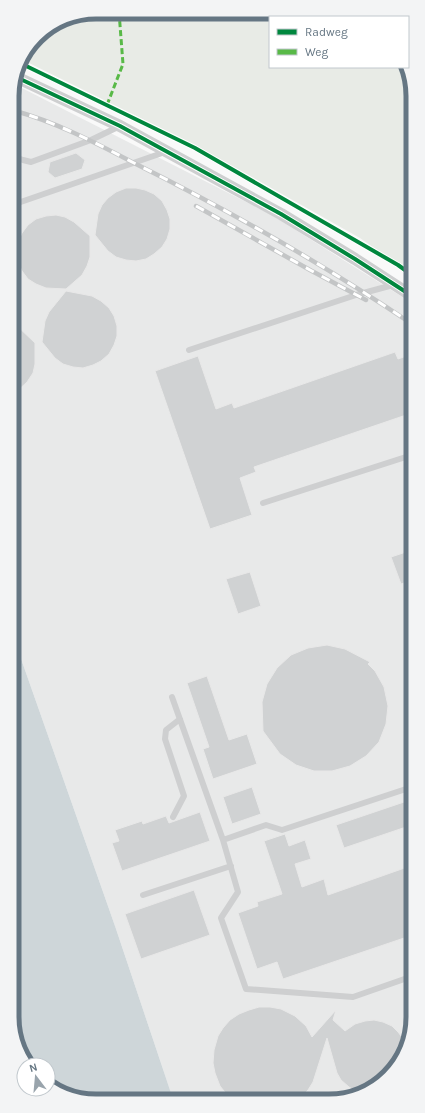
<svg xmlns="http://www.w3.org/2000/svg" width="425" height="1113" font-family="Karla,sans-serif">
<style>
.built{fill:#e8e9e9}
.green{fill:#e8ebe6}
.water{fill:#ced6d9}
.building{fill:#d0d2d3;stroke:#e8e8e8}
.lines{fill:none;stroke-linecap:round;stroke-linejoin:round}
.lane{stroke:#cecfd0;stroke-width:6}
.street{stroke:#cecfd0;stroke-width:12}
.rail-casing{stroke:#c3c5c6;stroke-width:4.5}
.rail{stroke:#fff;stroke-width:3;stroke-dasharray:9;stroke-linecap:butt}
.quiet{stroke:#58b947;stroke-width:3;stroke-dasharray:6 3;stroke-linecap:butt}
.cycleway-casing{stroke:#fff;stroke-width:6}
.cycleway{stroke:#00873e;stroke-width:4}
.rim{fill:none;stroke:#657683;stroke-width:5}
</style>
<rect width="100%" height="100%" fill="#f9f9f9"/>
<path class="built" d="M14,84L270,214L412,303L413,1022L392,1072L345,1099H173L115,926L13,636L12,91Z"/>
<path class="green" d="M96,12L345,14L351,17H270V67H405L411,80L412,275L360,238L197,146L21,59L41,33L64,18Z"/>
<path class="water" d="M13,636L115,926L173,1099H80L48,1082V1065H31L14,1033Z"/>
<path class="building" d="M76,153L85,160L82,169L55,178L48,172L50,162Z
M126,188H136L145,190L154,194L162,201L167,210L170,219V229L167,239L162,247L154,254L146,259L136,261L126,260L116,257L108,251L95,235L98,214L102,205L108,198L116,192Z
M56,215L65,217L74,222L90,236V257L87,266L82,275L66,289L46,288L36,284L28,279L22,271L18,262L16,252L18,242L22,233L28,225L36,219L46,216Z
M66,291L92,296L101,301L109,308L114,316L117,326V336L114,345L109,354L101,361L93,365L83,368L73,367L63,364L55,358L42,342L45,321L49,312Z
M13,322L35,343V364L33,373L27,382L13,395Z
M395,352L398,359L412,354V413L254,467L256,472L240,478L252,515L210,529L155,371L198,356L216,409L232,403L234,408Z
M412,550V580L401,584L391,557Z
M250,572L261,606L238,614L226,579Z
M327,645L345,649L370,662L368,664L375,671L384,687L388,706L386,724L379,742L366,756L350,766L332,771H314L296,765L280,754L263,731L262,702L267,684L277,668L291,655L308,648Z
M207,676L229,740L247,734L257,764L213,779L203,749L209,747L187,683Z
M252,787L261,814L232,824L223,797Z
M404,802L412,825L344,848L336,825Z
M200,812L210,841L122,871L112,843L119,841L115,830L142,821L143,824L166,816L169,823Z
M285,834L289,846L305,840L311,859L295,864L302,887L324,879L328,895L413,865V935L283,979L277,962L257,969L238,913L258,906L257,902L282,894L264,841Z
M194,890L210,935L141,959L125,914Z
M259,1007H270L281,1009L295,1016L306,1026L312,1037L336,1010L333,1020L345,1031L355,1024L365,1021L374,1020L383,1022L392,1026L398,1032L405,1041L392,1072L357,1092L349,1087L341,1080L337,1073L327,1038L313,1082L308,1090L299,1099H232L228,1096L220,1086L215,1073L213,1063L214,1050L218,1036L223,1028L230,1020L239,1014L249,1010Z"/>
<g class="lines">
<path class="lane" d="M12,156L23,160L31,162L91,140L120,126
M12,205L165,152
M189,350L356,295L393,285
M263,503L412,455
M172,697L223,840
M412,787L282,830L266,825L223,840L238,892L221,918L246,989L353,997L413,976
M173,817L184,796L165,739L166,730L180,719
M143,895L231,866"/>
<path class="street" d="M16,77L120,126L281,214L355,259L412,296"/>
<g class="rail-casing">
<path id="rail" d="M12,110C56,122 94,142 134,163C230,211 323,264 412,324
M196,206L310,270L366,300"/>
</g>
<use href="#rail" class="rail"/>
<path class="quiet" d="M107,105L123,64L119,12"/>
<g class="cycleway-casing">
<path id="cycleway" d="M20,63L195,148L398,265L412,275
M16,77L120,126L281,214L355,259L412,296"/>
</g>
<use href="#cycleway" class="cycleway"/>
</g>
<path d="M0 0H425V1113H0ZM96 19H329A77 77 0 0 1 406 96V1017A77 77 0 0 1 329 1094H96A77 77 0 0 1 19 1017V96A77 77 0 0 1 96 19Z" fill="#f3f4f5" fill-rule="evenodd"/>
<path class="rim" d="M96 19H329A77 77 0 0 1 406 96V1017A77 77 0 0 1 329 1094H96A77 77 0 0 1 19 1017V96A77 77 0 0 1 96 19Z"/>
<rect x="269" y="16" width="140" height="52" fill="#ffffff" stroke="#c1c8cd"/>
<rect x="277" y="29" width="20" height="6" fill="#00873e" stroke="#c1c8cd"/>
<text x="305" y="36" font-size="12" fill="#657683">Radweg</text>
<rect x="277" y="49" width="20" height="6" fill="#58b947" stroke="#c1c8cd"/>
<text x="305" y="56" font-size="12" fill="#657683">Weg</text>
<g transform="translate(36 1077) rotate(344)"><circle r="19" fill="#ffffff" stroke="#c1c8cd"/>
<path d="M0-3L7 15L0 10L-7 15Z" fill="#99a4ac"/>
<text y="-6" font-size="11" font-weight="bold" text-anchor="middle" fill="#657683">N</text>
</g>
</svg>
